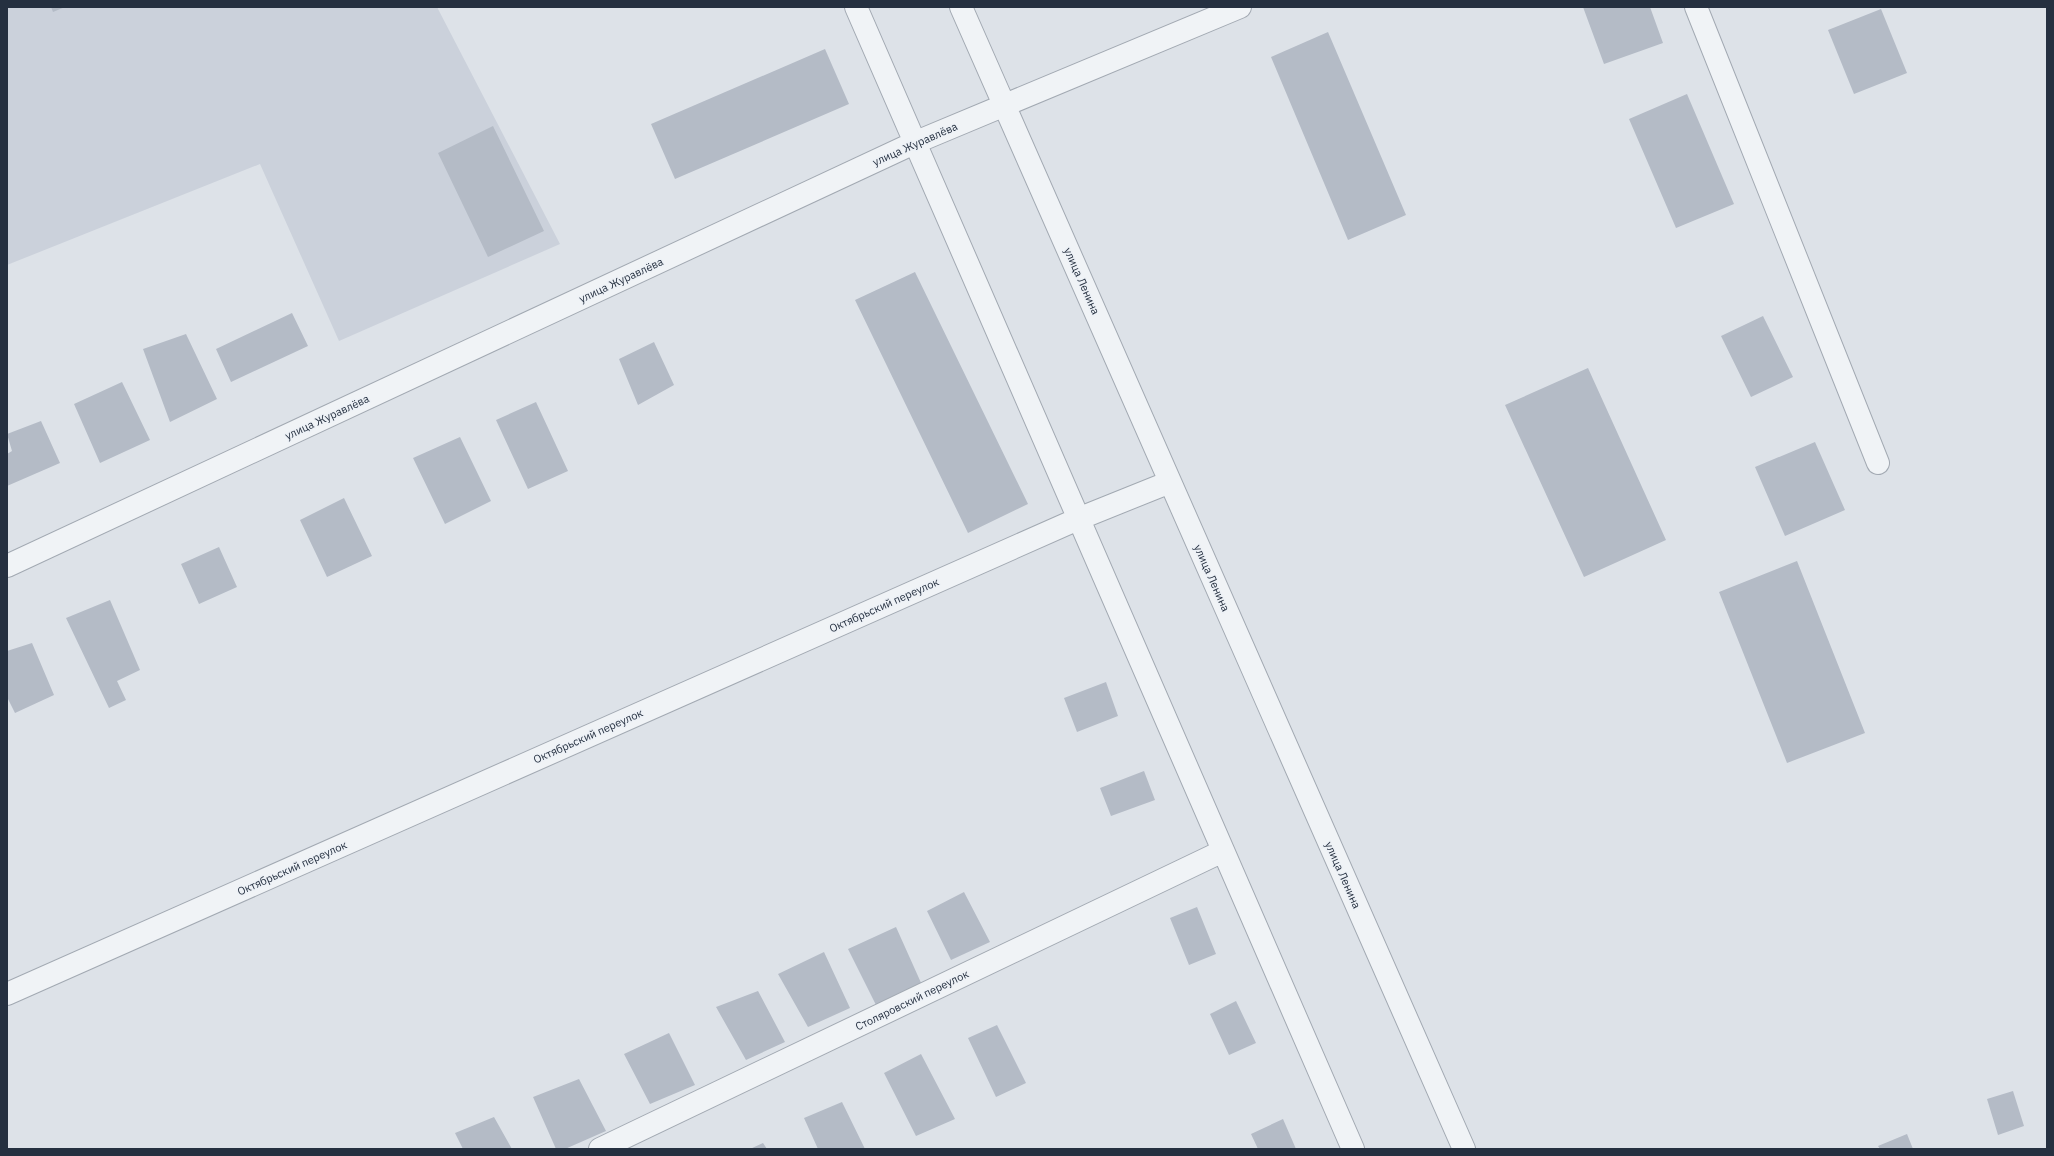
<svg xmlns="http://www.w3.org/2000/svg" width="2054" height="1156" font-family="'IBM Plex Sans',sans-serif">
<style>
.built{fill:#cbd1db}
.building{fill:#b4bbc6}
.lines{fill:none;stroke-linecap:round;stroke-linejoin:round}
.minor-casing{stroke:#a2a9b2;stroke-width:24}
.minor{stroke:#f0f3f6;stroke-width:22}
.labels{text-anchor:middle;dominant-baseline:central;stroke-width:3;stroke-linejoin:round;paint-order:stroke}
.street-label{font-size:11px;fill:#253040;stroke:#edf1f6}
</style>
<rect width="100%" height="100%" fill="#dde2e8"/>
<path class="built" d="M7,7H437L560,244L339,341L260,164L7,265Z"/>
<path class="building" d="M51,7H65L53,12Z
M1583,7H1650L1663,43L1604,64Z
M1881,9L1907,73L1854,94L1828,30Z
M1328,32L1406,215L1348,240L1271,57Z
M825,49L849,104L675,179L651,124Z
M1687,94L1734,204L1676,228L1629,119Z
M493,126L544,231L488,257L438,153Z
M915,272L1028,504L968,533L855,300Z
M292,313L308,346L231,382L216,349Z
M1763,316L1793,377L1751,397L1721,336Z
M186,334L217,399L170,422L143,349Z
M654,342L674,385L638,405L619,359Z
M1588,368L1666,540L1584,577L1505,405Z
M122,382L150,440L100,463L74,404Z
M536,402L568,471L528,489L496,420Z
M41,421L60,463L7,486V454L12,451L7,434Z
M460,437L491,501L445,524L413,458Z
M1815,442L1845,510L1785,536L1755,467Z
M344,498L372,556L327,577L300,520Z
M219,547L237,587L199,604L181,564Z
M1797,561L1865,733L1787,763L1719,592Z
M110,600L140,670L117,681L126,700L109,708L66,618Z
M32,643L54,695L15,713L7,697V651Z
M1106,682L1118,716L1077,732L1064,698Z
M1144,771L1155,800L1111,816L1100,788Z
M964,892L990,942L951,960L927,911Z
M1197,907L1216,954L1189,965L1170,918Z
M896,927L922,985L876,1005L848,949Z
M824,952L850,1008L808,1027L778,974Z
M758,991L785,1042L746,1060L716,1007Z
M1236,1001L1256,1043L1229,1055L1210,1014Z
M997,1025L1026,1083L996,1097L968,1038Z
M669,1033L695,1085L650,1104L624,1054Z
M921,1054L955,1119L916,1136L884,1073Z
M579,1079L606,1131L565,1149H556L533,1097Z
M2013,1091L2024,1126L1998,1135L1987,1099Z
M842,1102L865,1149H818L804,1118Z
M494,1117L512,1149H463L455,1133Z
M1283,1119L1296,1149H1258L1251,1134Z
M1907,1134L1913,1149H1880L1878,1146Z
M763,1143L767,1149H750Z"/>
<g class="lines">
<g class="minor-casing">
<path id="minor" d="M856,7L1353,1149
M961,7L1464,1149
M1696,7L1878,463
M7,566L914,143L1240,7
M7,994L1078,519L1170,482
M600,1149L1223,851"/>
</g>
<use href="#minor" class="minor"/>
</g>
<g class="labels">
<g class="street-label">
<text transform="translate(915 144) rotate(-24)">улица Журавлёва</text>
<text transform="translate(621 280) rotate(-25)">улица Журавлёва</text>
<text transform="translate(1082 281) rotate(66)">улица Ленина</text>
<text transform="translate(327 417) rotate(-25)">улица Журавлёва</text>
<text transform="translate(1212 578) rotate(66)">улица Ленина</text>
<text transform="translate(884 605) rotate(-24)">Октябрьский переулок</text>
<text transform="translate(588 736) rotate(-24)">Октябрьский переулок</text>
<text transform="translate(292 868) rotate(-24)">Октябрьский переулок</text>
<text transform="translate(1343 875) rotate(66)">улица Ленина</text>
<text transform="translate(912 1000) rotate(-26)">Столяровский переулок</text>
</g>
</g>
<rect width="2054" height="1156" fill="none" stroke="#253040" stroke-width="16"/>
</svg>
